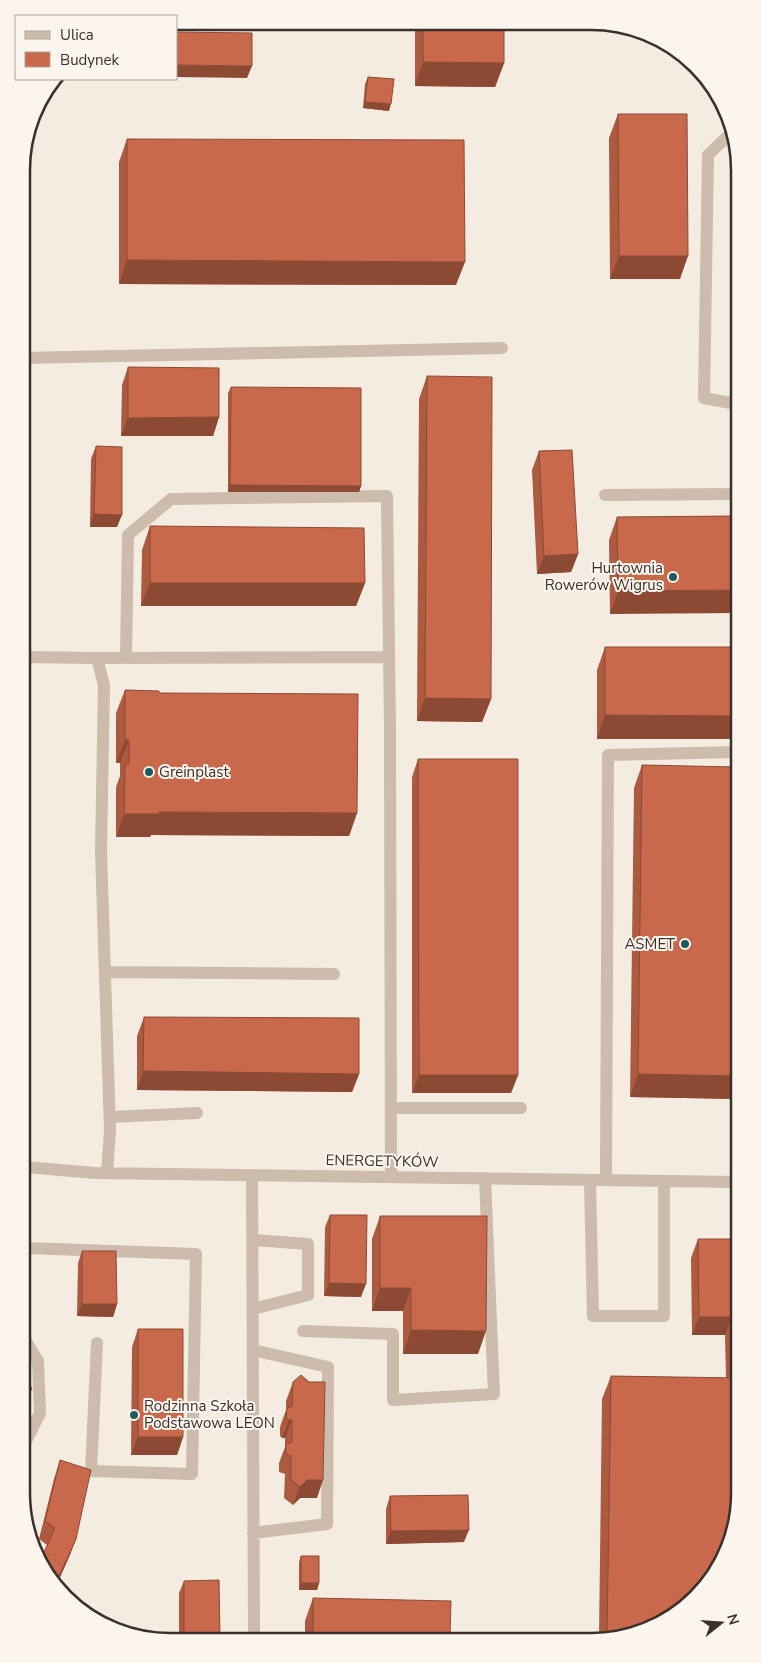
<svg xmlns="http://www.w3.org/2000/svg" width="761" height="1663" font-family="'Nunito Sans',sans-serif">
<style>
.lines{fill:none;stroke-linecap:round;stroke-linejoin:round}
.minor{stroke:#cdbbac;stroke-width:12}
.wall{fill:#ac5a40}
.shaded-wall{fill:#8c4a34}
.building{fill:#c8694b;stroke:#8c4a34}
.poi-dot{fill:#1f5a5e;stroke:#fbf5ee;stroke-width:2}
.labels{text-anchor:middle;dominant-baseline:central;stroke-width:4;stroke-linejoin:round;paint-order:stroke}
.poi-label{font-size:15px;fill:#3b302b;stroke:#fbf5ee;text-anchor:end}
.street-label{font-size:15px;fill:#3b302b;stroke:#fbf5ee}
.rim{fill:none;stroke:#3b302b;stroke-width:2.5}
</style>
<rect width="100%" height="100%" fill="#f4ebe1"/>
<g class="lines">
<path class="minor" d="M734,130L708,155L704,398L736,404
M22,358L502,348
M605,495L736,494
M23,657L97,658L104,685L101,851L110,1130L107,1173
M97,658L389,657
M126,658L128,535L171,499L387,496L390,727L391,1177
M105,972L334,974
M391,1108H521
M110,1117L197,1113
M25,1167L95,1173L738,1182
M252,1176L254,1638
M590,1180L593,1316H664V1181
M606,1180L608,755L737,752
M25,1248L196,1254L192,1474L91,1471L97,1343
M253,1309L308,1295V1244L253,1240
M303,1331L393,1334V1400L494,1394L485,1178
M26,1341L38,1361L40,1413L26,1441
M253,1350L328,1367L327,1524L253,1533"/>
</g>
<path class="wall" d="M415,23H504V63L495,87L415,86Z
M368,77L389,111L363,108L365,84Z
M618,114L680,279H610L609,138Z
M127,139L456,285L119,284V162Z
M128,367L219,417L213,436H121L122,385Z
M427,376L491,699L482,722L417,721L419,399Z
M231,387L361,486L359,492H228V393Z
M96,446L117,527H90L91,459Z
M539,451L578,554L571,572L537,574L532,470Z
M736,516L610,614L609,540L617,517Z
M150,526L365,583L356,606H141L142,550Z
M605,647H736L737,739H597V670Z
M125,690L159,693L357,813L349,836L151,835L150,837H116V787L120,776V763H116V713Z
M418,759L518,1075L511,1093H412V777Z
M642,765L738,1099L630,1097L634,788Z
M144,1017L359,1074L352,1092L137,1090V1036Z
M330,1215L361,1297L324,1296L325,1227Z
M380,1216L478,1354H403V1311H372V1239Z
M698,1239H738L739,1503L630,1637H599L602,1399L611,1376L726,1378L725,1335H692L691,1258Z
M82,1251L117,1304L113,1317L77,1316L78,1263Z
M138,1329L183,1437L177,1455H131L132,1347Z
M293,1382L317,1498H300L293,1505L284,1498L285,1474L279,1472V1463L285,1447V1438H282L280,1436V1427L286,1410V1401Z
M60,1460L76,1539L69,1557L56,1586L46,1575L47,1545L39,1539L54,1479Z
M390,1496L464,1542L386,1544V1509Z
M301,1556L319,1583L317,1590H299V1562Z
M184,1581L220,1639H179V1593Z
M313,1598L450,1637L305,1638V1621Z"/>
<path class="shaded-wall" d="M423,62L504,63L495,87L415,86Z
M176,65L252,66L247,78L176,77Z
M365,102L391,104L389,111L363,108Z
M619,256H688L680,279H610Z
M127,260L465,262L456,285L119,284Z
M219,417L213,436H121L128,418Z
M230,485L361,486L359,492H228Z
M94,514L122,515L117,527H90Z
M578,554L571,572L537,574L544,556Z
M150,583H365L356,606H141Z
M736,590V613L610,614L618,591Z
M425,698L491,699L482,722L417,721Z
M605,715L737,716V739H597Z
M125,740H129L120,763H116Z
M159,812L357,813L349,836L151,835L150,837H116L124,814Z
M143,1071L359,1074L352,1092L137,1090Z
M638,1074L738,1076V1099L630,1097Z
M419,1075H518L511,1093H412Z
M329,1283L366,1284L361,1297L324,1296Z
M380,1288H411L403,1311H372Z
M82,1304H117L113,1317L77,1316Z
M699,1317H732L725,1335H692Z
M411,1330L486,1331L478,1354H403Z
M733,1371H739V1389H726Z
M32,1388L26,1406V1399Z
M289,1420H292L285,1438H282Z
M138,1437H183L177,1455H131Z
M307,1480H323L317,1498H300L293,1505L300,1487Z
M469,1530L464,1542L386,1544L391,1531Z
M76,1539L69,1557L56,1586L55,1585Z
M301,1583H319L317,1590H299Z"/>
<path class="building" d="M423,23H504V63L423,62Z
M176,32L252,33V66L176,65Z
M368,77L394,79L391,104L365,102Z
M618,114H687L688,256H619Z
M127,139L464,140L465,262L127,260Z
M128,367L219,368V417L128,418Z
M427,376L492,377L491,699L425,698Z
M231,387L361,388V486L230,485Z
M96,446L122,447V515L94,514Z
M572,450L578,554L544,556L539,451Z
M736,516V590L618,591L617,517Z
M150,526L364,528L365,583H150Z
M605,647H736L737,716L605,715Z
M125,690L159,691V693L358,694L357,813L159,812V814H124L125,764H129V740H125Z
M418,759H518V1075H419Z
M642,765L737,767L738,1076L638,1074Z
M144,1017L359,1018V1074L143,1071Z
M330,1215H367L366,1284L329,1283Z
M380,1216H487L486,1331L411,1330V1288H380Z
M698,1239H738L739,1371H733L732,1317H699Z
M82,1251H116L117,1304H82Z
M138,1329H183V1437H138Z
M301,1375L309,1382H325L323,1480H307L300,1487L291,1480V1456L286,1454V1444L292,1442V1420H289L286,1418L287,1408L292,1406L293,1382Z
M611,1376L739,1378V1503L729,1550L703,1591L673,1617L630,1637H607Z
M26,1385L32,1388L26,1399Z
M60,1460L91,1470L76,1539L55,1585L46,1575L40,1561L55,1528L45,1521Z
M468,1495L469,1530L391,1531L390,1496Z
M301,1556H319V1583H301Z
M219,1580L220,1639H184V1581Z
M313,1598L451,1601L450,1637L313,1638Z"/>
<g class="poi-dot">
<circle cx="673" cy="577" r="5"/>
<circle cx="149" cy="772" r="5"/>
<circle cx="685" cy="944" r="5"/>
<circle cx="134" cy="1415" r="5"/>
</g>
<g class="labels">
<g class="poi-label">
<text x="663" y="568">Hurtownia<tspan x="663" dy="17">Rowerów Wigrus</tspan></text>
<text x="159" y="772" text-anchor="start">Greinplast</text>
<text x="675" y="944">ASMET</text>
<text x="144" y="1406" text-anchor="start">Rodzinna Szkoła<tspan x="144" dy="17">Podstawowa LEON</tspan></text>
</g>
<g class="street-label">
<text transform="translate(382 1161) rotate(1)">ENERGETYKÓW</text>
</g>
</g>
<path d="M0 0H761V1663H0ZM170 30H591A140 140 0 0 1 731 170V1493A140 140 0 0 1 591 1633H170A140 140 0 0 1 30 1493V170A140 140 0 0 1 170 30Z" fill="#fbf5ee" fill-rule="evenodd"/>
<path class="rim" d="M170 30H591A140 140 0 0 1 731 170V1493A140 140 0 0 1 591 1633H170A140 140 0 0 1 30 1493V170A140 140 0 0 1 170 30Z"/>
<rect x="15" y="15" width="162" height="65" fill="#fbf5ee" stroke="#aea6a0"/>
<rect x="25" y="31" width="25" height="8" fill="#cdbbac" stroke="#aea6a0"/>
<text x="60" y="40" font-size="15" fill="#3b302b">Ulica</text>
<rect x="25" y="52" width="25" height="15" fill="#c8694b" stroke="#aea6a0"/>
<text x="60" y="65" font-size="15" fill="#3b302b">Budynek</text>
<g transform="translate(721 1623) rotate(73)" stroke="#fbf5ee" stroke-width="4" paint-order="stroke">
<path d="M0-4L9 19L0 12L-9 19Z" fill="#3b302b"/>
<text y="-8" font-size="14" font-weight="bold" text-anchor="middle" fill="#3b302b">N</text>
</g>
</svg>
